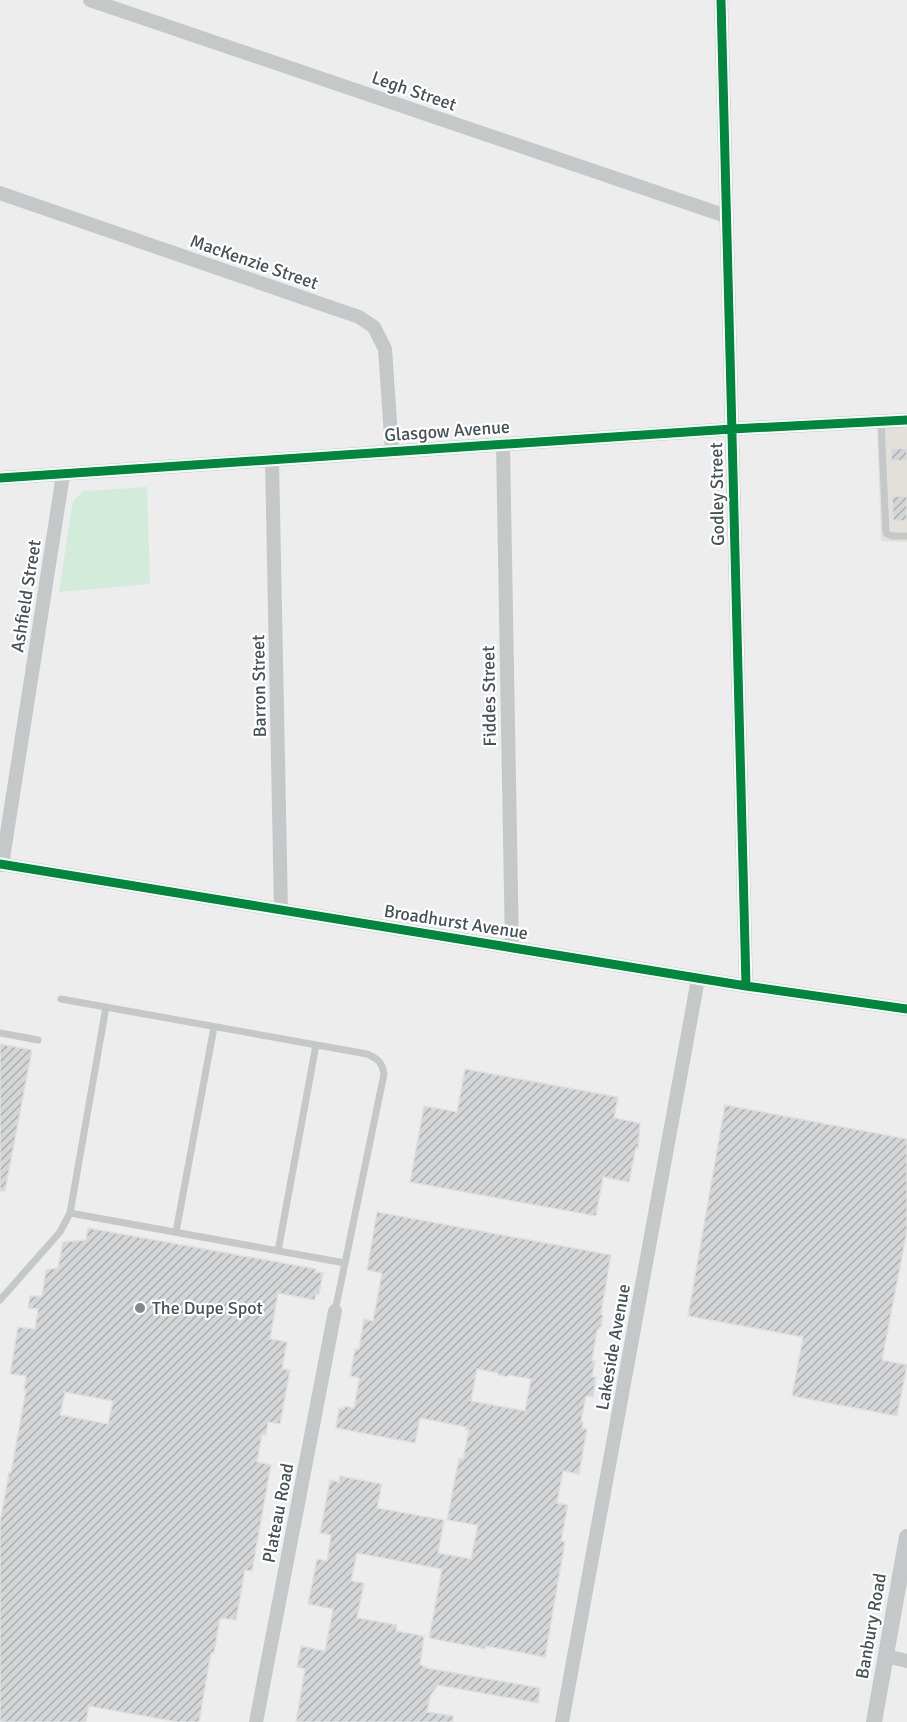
<svg xmlns="http://www.w3.org/2000/svg" width="907" height="1722" font-family="Signika,sans-serif">
<style>
.commercial{fill:#e3e0da}
.grass{fill:#d3ebdb}
.building{fill:url(#building-hatch);stroke:#dfdfe0;stroke-width:1.5;fill-rule:evenodd}
.lines{fill:none;stroke-linecap:round;stroke-linejoin:round}
.service{stroke:#c5c8c9;stroke-width:7}
.minor{stroke:#c5c8c9;stroke-width:14}
.tertiary{stroke:#c5c8c9;stroke-width:16}
.cycleway-casing{stroke:#fff;stroke-width:13}
.cycleway{stroke:#00873e;stroke-width:9}
.poi-dot{fill:#81888c;stroke:#fff;stroke-width:2}
.labels{text-anchor:middle;dominant-baseline:central;stroke-width:4.5;stroke-linejoin:round;paint-order:stroke}
.street-label{font-size:18px;fill:#465158;stroke:#fff}
.poi-label{font-size:18px;fill:#465158;stroke:#fff;text-anchor:start}
</style>
<defs>
<pattern id="building-hatch" width="6" height="6" patternUnits="userSpaceOnUse" patternTransform="scale(1.5)"><rect width="6" height="6" fill="#d4d5d6"/><path d="M-1 1l2-2M0 6l6-6M5 7l2-2" fill="none" stroke="#aeafb0"/></pattern>
</defs>
<rect width="100%" height="100%" fill="#eeeded"/>
<path class="commercial" d="M907,426V542L881,541L877,428Z"/>
<path class="grass" d="M147,487L150,584L59,592L73,501L83,491Z"/>
<path class="building" d="M907,448V460L891,461V449Z
M892,496H907V521H893Z
M0,1044L32,1050L5,1191H0Z
M465,1069L618,1097L614,1118L640,1123L638,1148L636,1147L629,1182L603,1177L596,1216L410,1182L424,1106L457,1112Z
M725,1105L907,1139V1231L882,1360L907,1365L897,1416L792,1396L803,1337L688,1316Z
M377,1212L611,1255L601,1313L603,1317L601,1326L597,1330L592,1361H595L592,1377H596L593,1397L586,1396L581,1421L583,1422L582,1428L587,1429L579,1474L563,1471L557,1503L568,1505L561,1541L565,1542L545,1657L486,1646L485,1649L429,1638L442,1569L357,1553L351,1581L364,1583L357,1618L397,1625L396,1631L424,1636L420,1664L427,1668L540,1688L538,1703L438,1685L430,1696L427,1712L453,1716V1722H296L305,1669L297,1667L301,1646L325,1651L333,1609L308,1604L317,1559L327,1561L331,1535L320,1533L330,1480L339,1482L340,1476L382,1484L377,1508L444,1520L438,1553L471,1559L478,1525L447,1520L459,1458L463,1459L469,1430H465L466,1427L420,1418L415,1443L336,1428L339,1408L344,1409V1406L354,1408L359,1380V1378L350,1376L355,1349H359L364,1319L373,1321L382,1273L367,1270ZM477,1369L498,1373V1375L508,1377L509,1375L531,1379L525,1411L471,1401Z
M88,1228L316,1269L315,1272L323,1273L319,1294L316,1293L315,1300L278,1293L270,1339L287,1342L282,1369L290,1370L280,1424L268,1422L266,1435L262,1434L257,1462L271,1465L252,1571L245,1570L236,1620L220,1618L214,1653H211L199,1722H178L89,1706L86,1722H0V1522L9,1473H11L26,1390H24L26,1376L10,1374L18,1327L35,1329L38,1309L28,1308L30,1296H42L46,1270L58,1268L63,1242L86,1240ZM65,1392L113,1401L108,1424L60,1415Z"/>
<g class="lines">
<path class="service" d="M881,421L886,533L892,536H907
M61,999L367,1054C378,1059 382,1062 384,1074L345,1263
M0,1033L38,1040
M70,1213L106,1007
M176,1232L214,1027
M278,1251L316,1045
M0,1300L60,1232L70,1213L345,1263L335,1311"/>
<path class="minor" d="M90,0L726,216
M721,0L746,986
M0,193L359,317L374,327L385,349L392,451
M503,445L512,948
M272,460L281,910
M0,478L732,429L907,420
M0,864L746,986L907,1009
M2,865L63,475
M886,1656L907,1661
M256,1722L335,1311
M562,1722L698,979"/>
<path class="tertiary" d="M874,1722L907,1537"/>
<g class="cycleway-casing">
<path id="cycleway" d="M721,0L746,986
M0,478L732,429L907,420
M0,864L746,986L907,1009"/>
</g>
<use href="#cycleway" class="cycleway"/>
</g>
<circle class="poi-dot" cx="140" cy="1308" r="6"/>
<g class="labels">
<g class="street-label">
<text transform="translate(414 91) rotate(19)">Legh Street</text>
<text transform="translate(254 262) rotate(19)">MacKenzie Street</text>
<text transform="translate(447 431) rotate(-4)">Glasgow Avenue</text>
<text transform="translate(717 494) rotate(-91)">Godley Street</text>
<text transform="translate(26 596) rotate(-81)">Ashfield Street</text>
<text transform="translate(259 686) rotate(-91)">Barron Street</text>
<text transform="translate(489 696) rotate(-91)">Fiddes Street</text>
<text transform="translate(456 922) rotate(9)">Broadhurst Avenue</text>
<text transform="translate(613 1347) rotate(-80)">Lakeside Avenue</text>
<text transform="translate(278 1513) rotate(-79)">Plateau Road</text>
<text transform="translate(871 1626) rotate(-80)">Banbury Road</text>
</g>
<g class="poi-label">
<text x="152" y="1308">The Dupe Spot</text>
</g>
</g>
</svg>
